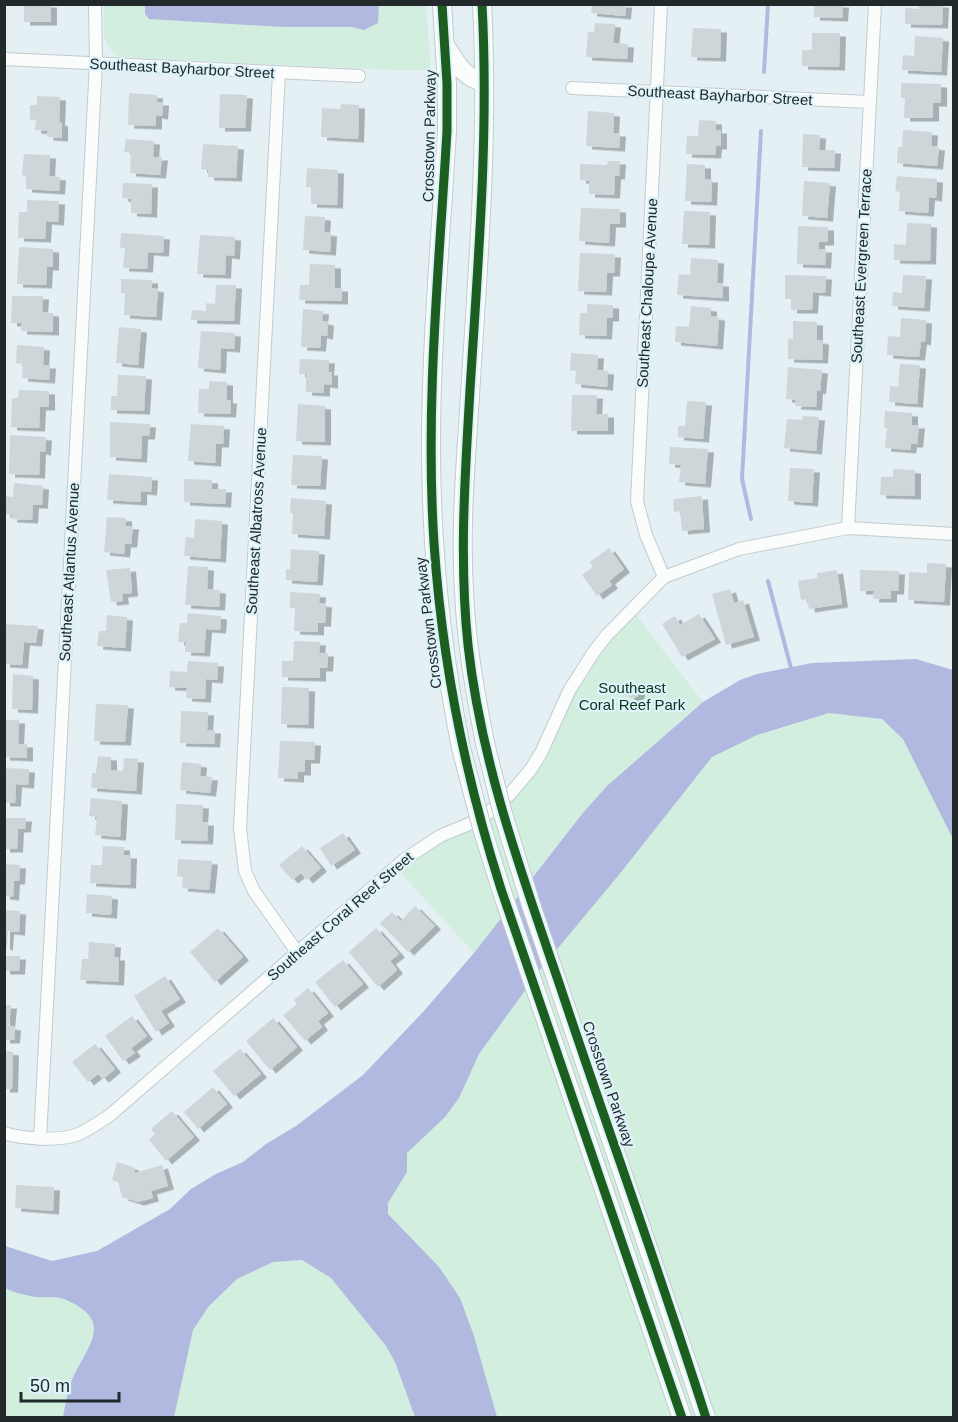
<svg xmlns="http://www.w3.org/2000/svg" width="958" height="1422" font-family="Arial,sans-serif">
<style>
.green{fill:#d1eedf}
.water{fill:#b2b9e1}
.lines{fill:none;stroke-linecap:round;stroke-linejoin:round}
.stream{stroke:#b2b9e1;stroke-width:4}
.building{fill:#ced6da;filter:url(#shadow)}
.minor-casing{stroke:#c2cbce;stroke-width:14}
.secondary-casing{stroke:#c2cbce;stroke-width:20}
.minor{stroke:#fbfdfd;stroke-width:12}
.secondary{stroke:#fbfdfd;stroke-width:18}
.secondary-bridge-casing{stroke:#c2cbce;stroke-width:20;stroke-linecap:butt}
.secondary-bridge{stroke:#fbfdfd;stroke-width:18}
.cycleway-casing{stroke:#def3f9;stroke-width:13}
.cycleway{stroke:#1b5e20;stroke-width:9}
.labels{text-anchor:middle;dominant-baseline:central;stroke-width:4.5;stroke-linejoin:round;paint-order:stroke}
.street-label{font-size:15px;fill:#21292b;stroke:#def3f9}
.park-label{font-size:15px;fill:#09351d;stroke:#def3f9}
</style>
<defs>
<filter id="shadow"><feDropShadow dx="6" dy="3.5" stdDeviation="0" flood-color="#0004"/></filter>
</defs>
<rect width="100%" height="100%" fill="#e4f0f3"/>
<path class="green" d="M104,5H426L431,70H390L119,57C99,43 104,26 104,5Z
M636,615L703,702L681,720L582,814L474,953L399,871C435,838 487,827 521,790C552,757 562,712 585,674C599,652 617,632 636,615Z
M758,700L954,730L953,1417L5,1418V1274L185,1271Z"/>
<path class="water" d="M379,4L378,23L364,30L352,27H283L149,19L145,14V5Z
M916,659L953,670V839L903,739L882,719L829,713L757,735L712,757L622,871L539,971L479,1054L459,1098L445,1117L407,1153V1172L388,1203V1214L439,1267L460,1298L474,1336L497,1417H415L395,1362L386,1346L331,1278L302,1260L273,1262L237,1279L209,1306L193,1330L174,1417H63C66,1401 68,1388 75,1373C93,1339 111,1319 64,1299C55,1296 45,1298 36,1297C25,1295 14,1293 5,1288V1246L52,1261L97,1251L170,1209L191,1189L216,1174L243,1162L266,1144L296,1126L363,1075L423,1012L474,953L582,814L607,786L703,702L740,680L757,674L812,663Z"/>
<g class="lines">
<path class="stream" d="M764,72L768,4
M751,519L742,479L761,131
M768,581L791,668"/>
</g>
<path class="building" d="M24,4H51V22H24Z
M592,4H626L625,16L591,13Z
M814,4H843L842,18L814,17Z
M919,4H943L942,25L905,24V8L919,9Z
M595,23L615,24L613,43L628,44L627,59L586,57L588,32H594Z
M693,28L721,29L720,58L691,57Z
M812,33H840L839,67L802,66V50H812Z
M915,36L943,38L941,72L902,70L903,55L914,56Z
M901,83L941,84V103H933V118H904L905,98H901Z
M129,93L157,95V102H163L162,116L156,115V126L128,125Z
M220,94L247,95L245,128H219Z
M37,96L60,97L59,122L62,123V138L47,137L48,131L35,130L36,120H30V105H37Z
M341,104L359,105L358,139L321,137L322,108L340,109Z
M588,111L614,113L613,133H620L619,148L586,146Z
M699,120L716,121V130H721V146H716L715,155L686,154L687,136H698Z
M903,130L932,132L931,146L939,147L937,166L897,163L898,147H902Z
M803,134L820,135L819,150H835L834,168L802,167Z
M126,139L154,141L153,157H162L160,175L130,173L131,153L124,152Z
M203,144L238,146L236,178L208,177V170L201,169Z
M24,154L50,155L49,176L60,177L59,191L26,189V176L22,175Z
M608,161H620L619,176H615L614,195L589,194V181L580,180V164L607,165Z
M687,164L705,165V179H712L711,202L685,201Z
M307,168L338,170L337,205L311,204V187H306Z
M897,176L937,179L936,198L929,197L928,213L899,211L900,192L895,191Z
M804,181L830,183L827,218L802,216Z
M123,183L152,184L151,214L131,213V199L122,198Z
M27,200L59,201L58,222L46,221L45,239L18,238L19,212H27Z
M581,208L620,209V224H610L609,243L579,241Z
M684,211L710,212L709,245L682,244Z
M305,216L325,217L324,232L331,233L330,252L303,250Z
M907,223L931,224L930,261L894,260V244L906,245Z
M798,226L828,227V242H819V249H826L825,265L797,264Z
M121,233L164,236L163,253L148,252L147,269L123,268L125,248H120Z
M200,235L235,237L234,256L226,255L225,275L197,274Z
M19,247L53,249V267H47L46,285L17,284Z
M580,253L615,254L614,273H607L606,292L578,291Z
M691,258L718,260L717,283H723V298L677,295L679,274L690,275Z
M310,264L335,265V288H342V301L299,300L300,285H309Z
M785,275L826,276L825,293L813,292L812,310H791V299H785Z
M903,275L926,276L924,308L892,306L893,292L902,293Z
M121,279L152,280V288L158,289L156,317L124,315L125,293H121Z
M216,285H236L234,321L191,320L192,310L206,311V303L215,304Z
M12,296H43L42,312L53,313V332L21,331V323H11Z
M587,304L613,305V318H607L606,336L579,335L580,313H587Z
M691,306L711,308V316L719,317L717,346L675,342L676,326L689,327Z
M303,309L323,311L322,321L328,322L327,336L321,335L320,348L301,347Z
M901,318L926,320L925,342L921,341L919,357L887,355L888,336L900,337Z
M793,321L817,322V340L823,341L822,360L788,359V338L793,339Z
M119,327L141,329L138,365L116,363Z
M201,331L235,333L234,349L221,348L220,370L198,368Z
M17,345L44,347L43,365H50L49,380L22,378L23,364L16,363Z
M571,353L598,355L597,370L608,371L607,387L575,384L576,371L570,370Z
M300,359L329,360L328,372H332V385L324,384V393L306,392V374H299Z
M900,364L920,365L917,404L889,402L890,386L898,387Z
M788,367L822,370L820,391L817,390L816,407L795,406L796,400L786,399Z
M118,375L146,376L144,411L111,410V396H117Z
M209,381L227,382V400H231L230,414L198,413L199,389H209Z
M19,390L49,391V407H40L39,428L11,427L12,398H18Z
M572,395H597L596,414H608V431H571Z
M687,401L706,402L703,439L678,437V426H685Z
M298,404L325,406V442L296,441Z
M885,411L912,413V425H919L917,444H911L910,450L885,448L887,428H884Z
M803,416L819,417L816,451L784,448L787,419L802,420Z
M110,422L150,424L149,436H142L141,459L110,457Z
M191,424L224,426L223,444H216L215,463L188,461Z
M10,435L46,437L45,452L40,451L39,475L9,474Z
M670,447L708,449L705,484L679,482L681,465L669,464Z
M293,455L322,456L320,486L291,485Z
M790,468L814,469L812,503L788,501Z
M893,469L915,470V496L880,495L881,477H893Z
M109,474L152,477L151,492L141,491V502L107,500Z
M184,479L212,480V489H226L225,504L184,502Z
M14,483L43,486L42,505H33L32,520L11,519L12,515L4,514V496L13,497Z
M702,496L704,529L682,531L680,511L674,512L673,499Z
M291,498L326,501L324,536L292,534L293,513H290Z
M107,517L126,518V526H133L131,544H125L124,554L104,552Z
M195,519L222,521L220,559L184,556L186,537L194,538Z
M609,548L624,569L609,581L612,585L597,596L582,575L593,567L590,562Z
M291,549L319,551L317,582L286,580V569H290Z
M927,563L946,564L944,602L908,600L909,572L927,573Z
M188,566L208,567L207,589L220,590L219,607L185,605Z
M130,568L132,593L122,594L123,601L111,602L106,570Z
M837,570L842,604L809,609L807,599L801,600L798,581L817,578V573Z
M860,570L899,571L898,591H891V599H873L874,591H860Z
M730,589L734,603L743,600L754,637L726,645L712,594Z
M290,592L320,594L319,603L326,604L325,623H318V632L294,631L295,608H290Z
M188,613L221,616L220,630L206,629L204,653L185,652L186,642H178L180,623H187Z
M699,614L715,639L682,657L662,624L675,616L680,625Z
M107,615L127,617L125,648L97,646L99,631H106Z
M5,624L38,626L36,643L24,642L22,665L4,664Z
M294,641L320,642L319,653H328L327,668H320V678L282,677V661H293Z
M188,661L218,663L217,680L206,679L205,699L186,698L187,688L169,687L170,671L187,672Z
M13,674L33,676L32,710L12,709Z
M627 692a6 6 0 1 1 12 0a6 6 0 1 1-12 0Z
M282,687L309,688L308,725L281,724Z
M96,704L128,705L125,742L94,741Z
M181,711L208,712L207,730H215L214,744L180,743Z
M4,720H19L18,744H27V758L4,757Z
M280,741L315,742L314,760H305V772H298V779L278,778Z
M98,756L111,757V770L123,771L124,758L138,759L136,791L91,788L92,773H96Z
M182,762L201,764L200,776L212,777L210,793L180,790Z
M4,768L29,769L28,785L16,784L15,803H4Z
M91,798L122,801L120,837L95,835L97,817L89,816Z
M176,804L203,805L202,822H208L207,841L175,840Z
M4,818H26L25,829H18L17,849H4Z
M343,833L355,850L331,866L320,848Z
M103,846L124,847V855H131L130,885L90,883L91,865H102Z
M302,846L321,868L307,880L301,873L292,880L279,865Z
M178,859L212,861L209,890L182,888L183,877L177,876Z
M4,864L20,865L19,881H14L13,897L4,896Z
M87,894L112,896L111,915L86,913Z
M415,906L435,926L408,952L380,923L392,912L401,921Z
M4,910L20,911L19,932L8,931L7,947L4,946Z
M218,928L243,957L215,982L190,952Z
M376,928L399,954L390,961L397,970L378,987L349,952Z
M89,942L115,944L114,957H119L118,982L80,980L82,959H88Z
M4,956H20L19,971H4Z
M343,960L363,984L335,1007L315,982Z
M165,976L180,999L161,1011L169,1023L156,1032L134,996Z
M308,988L328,1013L318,1021L322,1027L305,1041L283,1015L297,1004L294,1000Z
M4,1005H11L9,1026L15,1027L14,1040H4Z
M132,1016L147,1036L131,1048L135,1053L123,1061L105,1036Z
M273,1018L297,1047L270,1070L246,1041Z
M95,1044L115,1069L103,1079L98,1074L88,1082L72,1062Z
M240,1049L261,1074L234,1096L213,1071Z
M4,1051L13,1052L12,1089H4Z
M213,1087L227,1104L198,1129L184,1112Z
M172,1111L194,1137L166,1161L149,1140L155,1134L151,1129Z
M117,1162L133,1167L135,1173L162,1165L168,1186L151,1191L153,1198L138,1202L122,1197L118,1182L112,1180Z
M16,1185L54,1187L53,1211L15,1208Z"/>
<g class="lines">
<g class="minor-casing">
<path id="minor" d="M661,4L637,501L646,535L664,577
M4,59L359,76
M279,73L240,828L245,871L254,891L297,952
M572,88L869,102
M848,528L875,4
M4,1133C22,1139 59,1141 76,1135C87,1131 99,1122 109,1116L405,859L440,836L481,819L509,795L531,769L541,753L569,691L593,653L606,636L664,577L739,549L848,528L954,534
M40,1139L96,63L95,4"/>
</g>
<g class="secondary-casing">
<path id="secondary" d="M442,4L447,84V131C441,235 431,341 431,445C431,547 441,648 461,748
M482,4C489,135 478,265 470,395C466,460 460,525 464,590C466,642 475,692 485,743
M445,45C455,61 464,79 484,82"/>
</g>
<use href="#minor" class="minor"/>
<use href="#secondary" class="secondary"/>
<g class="secondary-bridge-casing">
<path id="secondary-bridge" d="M485,743L502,811L531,905L706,1418
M461,748L482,828L501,889L682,1418"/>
</g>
<use href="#secondary-bridge" class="secondary-bridge"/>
<g class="cycleway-casing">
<path id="cycleway" d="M442,4L447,84V131C439,268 425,406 434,543C442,662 465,776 501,889L682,1418
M482,4C489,133 478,262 470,390C465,476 459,560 468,645C481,762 521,872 559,983C607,1128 660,1272 706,1418"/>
</g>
<use href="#cycleway" class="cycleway"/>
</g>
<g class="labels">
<g class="street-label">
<text transform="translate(182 68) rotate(3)">Southeast Bayharbor Street</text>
<text transform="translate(720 95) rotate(3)">Southeast Bayharbor Street</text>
<text transform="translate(429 136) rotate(-89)">Crosstown Parkway</text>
<text transform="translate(861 266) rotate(-87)">Southeast Evergreen Terrace</text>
<text transform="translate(647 293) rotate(-87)">Southeast Chaloupe Avenue</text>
<text transform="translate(256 521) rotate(-87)">Southeast Albatross Avenue</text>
<text transform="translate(69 572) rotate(-87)">Southeast Atlantus Avenue</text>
<text transform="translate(428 623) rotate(-97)">Crosstown Parkway</text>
<text transform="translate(340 916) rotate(-41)">Southeast Coral Reef Street</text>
<text transform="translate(609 1084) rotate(71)">Crosstown Parkway</text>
</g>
<g class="park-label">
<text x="632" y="687">Southeast<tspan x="632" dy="17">Coral Reef Park</tspan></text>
</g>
</g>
<rect width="958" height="1422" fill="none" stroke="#21292b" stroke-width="12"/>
<path d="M21 1392v9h98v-9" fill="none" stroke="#21292b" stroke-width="3"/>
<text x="30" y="1392" font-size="18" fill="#21292b" stroke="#def3f9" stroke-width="4.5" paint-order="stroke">50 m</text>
</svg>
